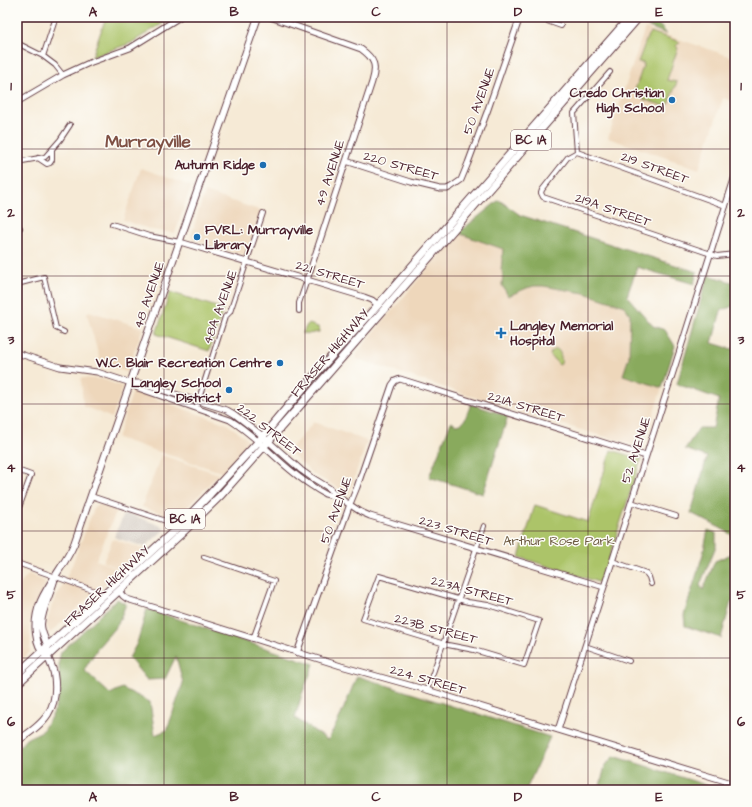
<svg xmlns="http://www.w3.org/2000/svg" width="752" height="807" font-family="'Architects Daughter',sans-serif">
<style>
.built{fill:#eed7bb}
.industrial{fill:#ccc2b9}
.green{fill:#acc469;stroke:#7b724a}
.forest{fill:#89aa5d;stroke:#6a6444}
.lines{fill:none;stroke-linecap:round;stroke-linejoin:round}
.minor-casing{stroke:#643d45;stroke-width:6}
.tertiary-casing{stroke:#643d45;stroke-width:7}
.secondary-casing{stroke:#643d45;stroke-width:8}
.primary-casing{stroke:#643d45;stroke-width:9}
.minor{stroke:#fff;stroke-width:4}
.tertiary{stroke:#fff;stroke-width:5}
.secondary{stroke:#fff;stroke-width:6}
.primary{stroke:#fff;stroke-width:7}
.grid{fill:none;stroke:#4a1f2b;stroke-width:1;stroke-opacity:0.55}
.poi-dot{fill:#1f6fb2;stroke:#fdfcf7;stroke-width:1.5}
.labels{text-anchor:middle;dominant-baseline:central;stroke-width:3;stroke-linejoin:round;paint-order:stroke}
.shield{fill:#fdfcf7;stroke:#806168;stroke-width:1}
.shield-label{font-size:12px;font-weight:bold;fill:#4a1f2b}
.poi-label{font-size:13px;font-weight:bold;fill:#4a1f2b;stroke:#fdfcf7;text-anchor:end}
.street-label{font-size:13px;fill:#4a1f2b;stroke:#fdfcf7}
.park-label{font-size:13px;fill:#6c5941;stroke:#fdfcf7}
.district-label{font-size:17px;font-weight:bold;fill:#7f5044;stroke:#fdfcf7}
.neatline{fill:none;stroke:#4a1f2b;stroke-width:1.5}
.grid-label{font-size:13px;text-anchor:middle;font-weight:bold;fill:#4a1f2b}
</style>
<rect width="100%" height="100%" fill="#fdfcf7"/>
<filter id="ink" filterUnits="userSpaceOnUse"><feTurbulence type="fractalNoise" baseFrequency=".025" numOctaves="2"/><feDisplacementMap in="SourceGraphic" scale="8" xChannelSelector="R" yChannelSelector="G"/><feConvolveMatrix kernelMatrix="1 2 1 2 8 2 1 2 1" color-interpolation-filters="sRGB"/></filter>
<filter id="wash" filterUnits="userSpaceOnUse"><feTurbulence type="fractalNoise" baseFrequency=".012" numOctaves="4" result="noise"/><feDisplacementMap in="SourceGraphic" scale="16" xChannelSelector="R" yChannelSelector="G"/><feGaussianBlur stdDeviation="0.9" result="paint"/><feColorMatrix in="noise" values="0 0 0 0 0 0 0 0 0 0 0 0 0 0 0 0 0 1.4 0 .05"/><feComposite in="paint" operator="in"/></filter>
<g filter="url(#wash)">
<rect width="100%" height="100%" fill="#f6ead6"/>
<path class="built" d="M645,28L735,58V102L723,98L699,169L608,138Z
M141,168L191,186L175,233L152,230L123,220Z
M205,192L262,211L247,256L193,239L191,235Z
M458,233L503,249L501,269L503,272L502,285L508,296L527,288L534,286H543L584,293L624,306L630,314L629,357L623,375L662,388L643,445L641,447L526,414L357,359V354L358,351Z
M89,311L143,328L127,372L101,364L87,314Z
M81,378L102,379L123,387L112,418L83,406Z
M133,391L227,424L245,437L249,442V445L224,473L117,438Z
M314,422L367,441L349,494L313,474L288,451Z
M161,455L219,474L177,518L142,507Z
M101,504L117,510L96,560L121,570L101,589L90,596L57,627L50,633L46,625L53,602L62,587L74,560L95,506Z
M113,539L146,549L123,570L103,562Z
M29,574L46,582L30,621L31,638L30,652L17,665V587Z"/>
<path class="industrial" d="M125,512L166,528L145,547L114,537Z"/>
<path class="green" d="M106,17H173L131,43L92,57Z
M651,32L680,42L676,46L678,48L667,80L677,82L668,105L664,106L643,99L645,94L635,90L644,63L638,62L648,35Z
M170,292L223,309L209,351L156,334Z
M309,324L318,327L319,329V332L308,334L306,333L302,334L307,325Z
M556,349C561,350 562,360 561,364L559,365L550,355L551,352Z
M611,450L641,459L601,583L519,557L535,505L588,522Z"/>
<path class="forest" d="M649,17H659L657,23L664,30L666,34L642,24Z
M499,200L520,215L697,272L694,284L637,267L627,296L653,326L665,330L675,346L662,388L623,375L629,357L630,314L624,306L584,293L543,286H534L527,288L508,296L502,285L503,272L501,270L503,249L458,233Z
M708,275L735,283V305L721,311L712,343L732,349L735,347V537L724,530L691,513L707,457L685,449L699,428H713L719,399L677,384Z
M471,404L508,416L483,494L429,477L451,422L456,425L461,424L465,419Z
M708,530L716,533V546L700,585L703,590L715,561L734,553L735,554V602H731L721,638L685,626L684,615L703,554Z
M117,599L126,604L118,624L99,646L84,670L110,694L122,688L150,702L155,735L167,730L183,683L176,656L165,679L147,680L129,658L137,643L147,609L314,664L302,694L295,718L328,740L341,715L357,676L550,737L526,790H17V750L26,739L42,731L53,714L57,702L59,682V660L61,652Z
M614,756L722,790H599L605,766Z"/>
</g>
<g filter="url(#ink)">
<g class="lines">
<g class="minor-casing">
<path id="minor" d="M536,17L561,26
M17,43L43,56L55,65L63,75
M43,56L56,17
M577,152L568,157L542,190L541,193L543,197L717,256L735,254
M577,152L726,206
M577,152L574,113L610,72
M38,158L47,164L50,163L52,160V150
M17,162L45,157L60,140L70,125
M112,224L149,236L180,242
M17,230L20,228
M17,284L44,277L56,328L64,332
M299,311V303L307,280
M196,408L225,317L230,312L263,213
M17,470L31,475L17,513
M91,496L169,522L177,528
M631,502L676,516
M204,557L274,581L253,639
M612,561L646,573L649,577L651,584
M17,563L95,591
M379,576L468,602L488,605L539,621L524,665L474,650L448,645L363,619Z
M585,646L629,661
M427,690L484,526"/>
</g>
<g class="tertiary-casing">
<path id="tertiary" d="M270,17L361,49C375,59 377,66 372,82L307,280
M17,102L63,75L89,63L130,48L180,17
M346,161L411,182L440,189H447L451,187L461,180L468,163L487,112L520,17
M180,242L364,297L372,300L378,305
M17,353L60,367L97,372L131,383H139L227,410L234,414L259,433L301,470L311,477L329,488L338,497L361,512L370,516L604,587
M132,384L138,388L230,420C260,438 282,468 312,486C316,489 321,492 325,494C329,495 333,496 337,497
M119,591L123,596L127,599L341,666L427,690L735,784
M297,653L350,504L357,487L392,385L395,381L400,379L646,456
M558,730L674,369L735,176"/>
</g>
<g class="secondary-casing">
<path id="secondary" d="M45,654C39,649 37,642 36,634C31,597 61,575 74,544L258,17
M17,741C44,724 60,709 54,674C53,668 50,663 48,657C47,653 48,649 47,645C45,638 41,632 41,624C42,609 50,595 54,581"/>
</g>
<g class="primary-casing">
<path id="primary" d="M17,674L177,528L210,494L258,442L311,379L378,305L630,17
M17,684L181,534L221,495L312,392L639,17"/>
</g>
<use href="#minor" class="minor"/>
<use href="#tertiary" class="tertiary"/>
<use href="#secondary" class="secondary"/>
<use href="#primary" class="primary"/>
</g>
</g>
<path class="grid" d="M164,17V790M305,17V790M447,17V790M588,17V790M17,149H735M17,276H735M17,404H735M17,531H735M17,658H735"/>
<g class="poi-dot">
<circle cx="672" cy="100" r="4"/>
<circle cx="263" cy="165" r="4"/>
<circle cx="197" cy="237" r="4"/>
<path d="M499 327h4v4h4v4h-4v4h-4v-4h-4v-4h4z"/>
<circle cx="280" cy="363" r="4"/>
<circle cx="229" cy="390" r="4"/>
</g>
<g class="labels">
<g class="shield">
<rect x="511" y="130" width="40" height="20" rx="3"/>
<rect x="165" y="509" width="40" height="20" rx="3"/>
</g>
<g class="shield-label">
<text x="531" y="140">BC 1A</text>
<text x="185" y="519">BC 1A</text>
</g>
<g class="poi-label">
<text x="664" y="93">Credo Christian<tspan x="664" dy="15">High School</tspan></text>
<text x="255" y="165">Autumn Ridge</text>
<text x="205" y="230" text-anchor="start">FVRL: Murrayville<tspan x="205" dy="15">Library</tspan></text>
<text x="510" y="326" text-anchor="start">Langley Memorial<tspan x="510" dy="15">Hospital</tspan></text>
<text x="272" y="363">W.C. Blair Recreation Centre</text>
<text x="221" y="383">Langley School<tspan x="221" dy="15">District</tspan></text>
</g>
<g class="street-label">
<text transform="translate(479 101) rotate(-70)">50 AVENUE</text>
<text transform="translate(401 166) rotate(16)">220 STREET</text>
<text transform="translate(655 168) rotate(20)">219 STREET</text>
<text transform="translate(330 173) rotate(-72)">49 AVENUE</text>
<text transform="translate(613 210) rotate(19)">219A STREET</text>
<text transform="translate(330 275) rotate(17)">221 STREET</text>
<text transform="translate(149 295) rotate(-71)">48 AVENUE</text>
<text transform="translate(220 307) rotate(-70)">48A AVENUE</text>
<text transform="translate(330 353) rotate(-49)">FRASER HIGHWAY</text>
<text transform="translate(526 407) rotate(17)">221A STREET</text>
<text transform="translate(269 430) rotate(38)">222 STREET</text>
<text transform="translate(636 450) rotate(-72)">52 AVENUE</text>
<text transform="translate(336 510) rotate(-70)">50 AVENUE</text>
<text transform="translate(456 531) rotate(17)">223 STREET</text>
<text transform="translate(107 586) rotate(-43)">FRASER HIGHWAY</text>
<text transform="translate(472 591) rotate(15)">223A STREET</text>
<text transform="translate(436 629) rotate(15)">223B STREET</text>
<text transform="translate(428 680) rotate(16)">224 STREET</text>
</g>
<g class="park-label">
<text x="559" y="541">Arthur Rose Park</text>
</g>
<g class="district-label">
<text x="148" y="142">Murrayville</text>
</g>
</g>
<rect width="752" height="807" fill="none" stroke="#fdfcf7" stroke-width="44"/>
<rect x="22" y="22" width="708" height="763" class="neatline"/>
<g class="grid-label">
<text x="93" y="16">A</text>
<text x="234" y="16">B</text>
<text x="376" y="16">C</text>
<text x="518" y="16">D</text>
<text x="659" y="16">E</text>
<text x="11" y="90">1</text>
<text x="741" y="90">1</text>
<text x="11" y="217">2</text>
<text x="741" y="217">2</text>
<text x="11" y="344">3</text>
<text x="741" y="344">3</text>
<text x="11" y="472">4</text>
<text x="741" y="472">4</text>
<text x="11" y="599">5</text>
<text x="741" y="599">5</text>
<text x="11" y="726">6</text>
<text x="741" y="726">6</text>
<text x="93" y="801">A</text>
<text x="234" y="801">B</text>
<text x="376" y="801">C</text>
<text x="518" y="801">D</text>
<text x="659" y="801">E</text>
</g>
</svg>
